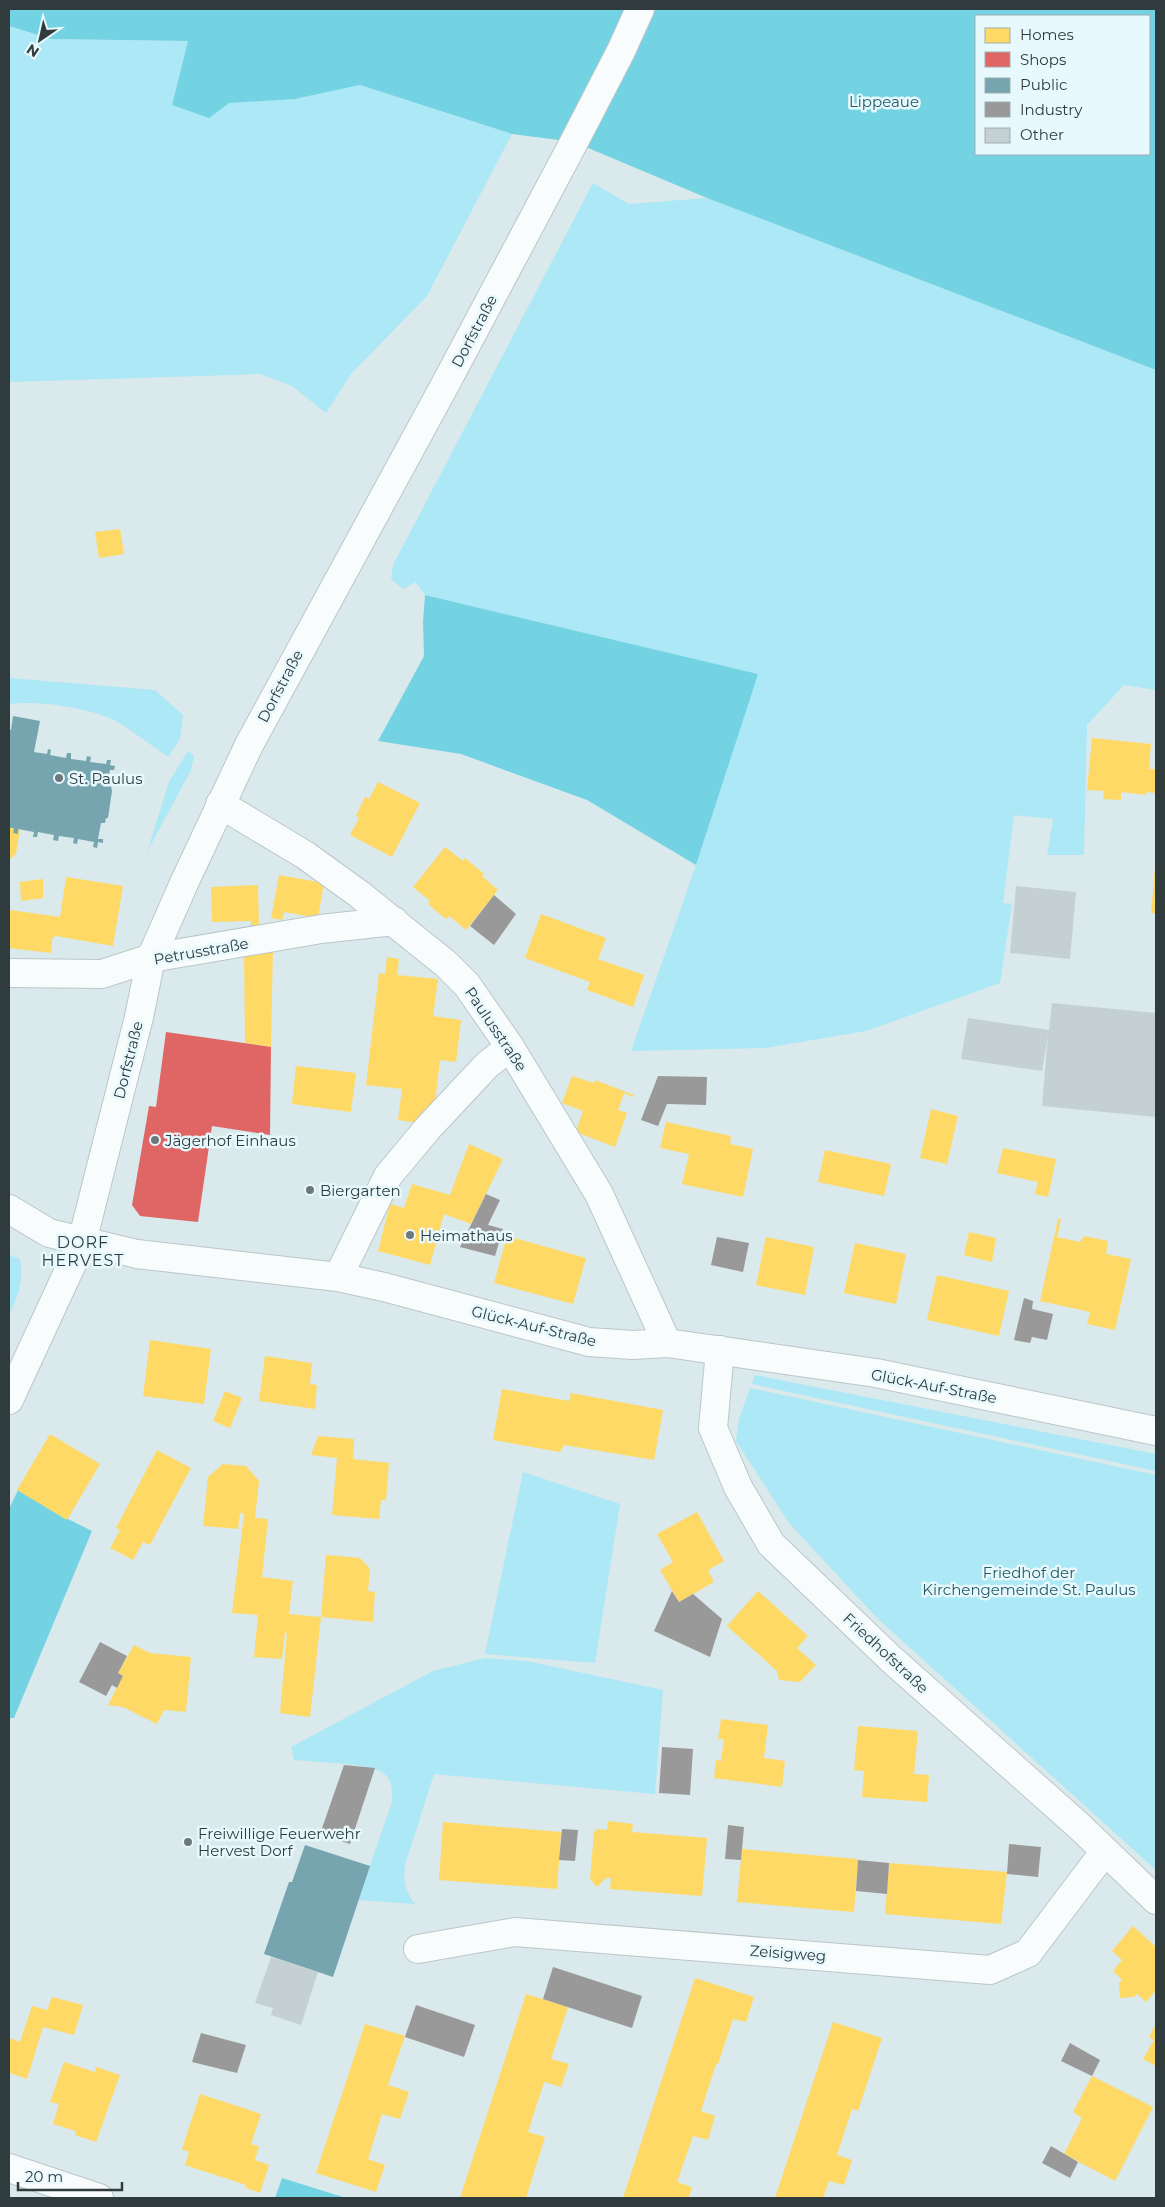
<svg xmlns="http://www.w3.org/2000/svg" width="1165" height="2207" font-family="Montserrat,sans-serif">
<style>
.green{fill:#ace8f5}
.forest{fill:#74d3e3;fill-rule:evenodd}
.homes{fill:#ffd966}
.shops{fill:#e06666}
.public{fill:#76a5af}
.industry{fill:#999}
.building{fill:#c5d0d3}
.lines{fill:none;stroke-linecap:round;stroke-linejoin:round}
.minor-casing{stroke:#bbc6c9;stroke-width:30}
.tertiary-casing{stroke:#bbc6c9;stroke-width:30}
.minor{stroke:#f9fcfc;stroke-width:28}
.tertiary{stroke:#f9fcfc;stroke-width:28}
.poi-dot{fill:#6c787a;stroke:#e8f9fd;stroke-width:2}
.labels{text-anchor:middle;dominant-baseline:central;stroke-width:5;stroke-linejoin:round;paint-order:stroke}
.park-label{font-size:15px;fill:#225c68;stroke:#e8f9fd}
.street-label{font-size:15px;fill:#303b3d;stroke:#e8f9fd}
.poi-label{font-size:15px;fill:#303b3d;stroke:#e8f9fd;text-anchor:start}
.neighbourhood-label{font-size:16px;letter-spacing:1px;fill:#303b3d;stroke:#e8f9fd}
</style>
<rect width="100%" height="100%" fill="#dae9ec"/>
<path class="green" d="M9,26L51,39L188,41L172,105L295,99L360,85L512,134L427,296L351,374L326,413L292,386L260,374L9,382Z
M593,183L629,204L707,198L1156,370V690L1124,685L1087,725L1084,855H1047L1053,819L1014,815L1003,903L1012,904L1000,983L866,1031L765,1048L631,1051L696,865L757,674L425,595L416,582L403,589L391,579L393,565Z
M9,678L155,690L183,715L180,739L168,757C152,746 135,733 118,722C93,708 37,700 9,704Z
M188,751L194,756L191,770L147,852L169,782Z
M9,1255L20,1259C24,1280 18,1297 9,1315Z
M755,1375L1156,1454V1471L752,1384Z
M750,1388L1156,1475V1870L877,1618L789,1523L736,1441L739,1419Z
M523,1472L620,1504L595,1663L485,1654Z
M485,1658L527,1661L663,1690L655,1794L434,1774L405,1865C403,1881 405,1891 415,1904L358,1900L392,1802C392,1791 393,1780 383,1773C370,1763 313,1762 294,1760L291,1747L433,1671Z"/>
<path class="forest" d="M9,9H1156V370L707,198L574,142L512,134L360,85L295,99L229,103L209,118L172,105L188,41L51,39L9,26ZM976,16H1149V154H976Z
M425,595L758,674L696,865L587,800L461,754L378,741L424,656L423,622Z
M19,1488L68,1519L92,1531L14,1718H9V1509Z
M282,2178L346,2198H275Z"/>
<path class="homes" d="M120,529L124,554L99,558L95,532Z
M1092,738L1151,744L1149,769H1156V793L1146,792V795L1121,792V800L1103,799L1104,791L1087,790Z
M378,782L420,803L392,857L350,835L359,818L356,816L365,797L369,799Z
M9,828H14L13,833L18,834V829H20L16,854L9,860Z
M445,847L463,861L465,858L484,874L482,876L498,890L466,930L449,916L446,919L428,904L430,901L413,887Z
M1155,868H1156V913H1151Z
M279,875L324,883L318,918L284,912L282,920L271,918Z
M66,877L123,886L113,946L56,936L57,934L52,939L51,953L9,948L10,910L60,917Z
M43,879V898L21,901L20,882Z
M258,885L259,928H251V921L212,922L211,887Z
M541,914L606,938L598,959L644,975L633,1007L587,990L590,982L525,958Z
M273,947L271,1047L245,1043L244,953Z
M387,957L399,959L397,975L438,979L433,1016L461,1020L456,1062L440,1060L435,1103L419,1123L398,1120L402,1089L366,1085L379,973L385,974Z
M296,1066L356,1073L351,1112L292,1104Z
M572,1076L594,1083L595,1080L634,1095L633,1097L624,1093L618,1110L627,1113L615,1147L576,1132L583,1111L562,1103Z
M931,1109L958,1116L947,1164L920,1158Z
M666,1122L731,1136L730,1144L753,1149L743,1197L682,1184L689,1154L660,1148Z
M469,1144L503,1159L471,1224L444,1214L430,1265L378,1251L390,1204L404,1208L412,1184L450,1195Z
M1003,1148L1056,1159L1048,1197L1035,1194L1038,1182L997,1173Z
M825,1150L891,1164L884,1196L818,1182Z
M1058,1219H1061L1057,1237L1080,1242L1084,1236L1108,1241L1106,1254L1131,1259L1115,1330L1087,1324L1090,1312L1040,1301Z
M969,1232L996,1238L992,1262L964,1255Z
M507,1236L586,1258L573,1304L494,1283Z
M766,1237L814,1247L805,1295L756,1285Z
M855,1243L906,1254L896,1304L844,1293Z
M937,1275L1009,1291L999,1336L927,1320Z
M150,1340L211,1349L204,1404L143,1396Z
M265,1356L312,1363L310,1384L317,1385L315,1409L259,1401Z
M502,1389L569,1401L571,1393L663,1410L654,1460L564,1445L560,1452L493,1440Z
M225,1391L242,1398L230,1428L213,1421Z
M50,1434L100,1464L67,1520L17,1490Z
M318,1436L354,1439L353,1459L389,1463L386,1500H381L379,1519L332,1515L337,1458L311,1455Z
M157,1450L191,1468L150,1545L143,1542L133,1560L110,1548L120,1530L116,1528Z
M223,1464L246,1466L259,1481L255,1518L268,1519L262,1577L293,1581L289,1614L321,1617L310,1717L280,1713L287,1633H285L282,1659L254,1657L258,1615L232,1613L244,1514L240,1513L238,1529L203,1526L208,1477Z
M697,1512L724,1561L708,1570L714,1582L679,1602L660,1570L673,1562L657,1534Z
M326,1555L360,1558L370,1569L368,1591L375,1592L373,1622L321,1617Z
M758,1591L808,1636L797,1648L816,1665L800,1682L779,1680L777,1671L727,1626Z
M134,1645L150,1653L191,1657L186,1712L164,1710L157,1724L123,1707L108,1705L123,1676L118,1673Z
M721,1719L768,1725L764,1758L785,1761L782,1787L714,1778L716,1760L721,1761L724,1739H718Z
M858,1726L918,1731L914,1774L929,1775L927,1802L862,1797L864,1771L854,1770Z
M608,1821L633,1824L632,1832L707,1838L702,1896L610,1889L611,1878H606L597,1887L590,1879L594,1832L597,1829L607,1830Z
M443,1822L561,1832L557,1889L439,1880Z
M742,1849L858,1859L854,1912L737,1902Z
M889,1863L1007,1872L1001,1924L885,1914Z
M1133,1926L1156,1947V1990L1146,2002L1137,1994L1134,1997L1120,1998L1119,1983L1122,1980L1113,1971L1122,1960L1112,1951Z
M695,1978L754,1997L746,2022L733,2019L718,2064H716L701,2111L715,2116L708,2140L693,2136L677,2182L692,2187L689,2198H623Z
M526,1994L568,2007L551,2059L569,2064L561,2087L544,2082L528,2132L545,2137L526,2198H460Z
M52,1997L83,2005L74,2035L43,2027L27,2079L10,2073L9,2077V2038L20,2042L32,2006L47,2010Z
M833,2022L882,2038L858,2111L852,2109L837,2155L852,2160L844,2185L829,2181L823,2198H775Z
M365,2024L405,2036L388,2085L409,2092L400,2119L382,2114L368,2159L385,2165L376,2192L316,2173Z
M1156,2024V2066L1143,2059L1154,2040L1149,2037Z
M64,2062L95,2072L96,2067L120,2075L96,2142L75,2135L76,2131L53,2124L59,2104L50,2102Z
M1092,2076L1153,2107L1115,2181L1064,2154L1082,2118L1073,2112Z
M200,2094L261,2114L251,2144L259,2146L255,2160L269,2165L260,2193L246,2188V2185L185,2165L189,2152L182,2149Z"/>
<path class="shops" d="M166,1032L271,1047L270,1135L212,1126L198,1222L140,1216L132,1205L149,1106L156,1107Z"/>
<path class="public" d="M13,716L40,721L34,752L47,754L48,749L51,750L50,755L66,758L67,753H71V759L86,761L87,756L91,757L90,762L106,764L107,760H111L110,765L115,766L114,770H110L107,785L111,786L112,791L108,818H106L105,823H101L98,839H103V843L98,842L97,848L93,847L94,842L78,839L77,844L73,843L74,838L59,836L58,841L53,840L54,835L38,832L37,837H33L34,832L18,829V834L13,833L14,828H9V729L11,730Z
M305,1845L370,1866L333,1977L264,1954L289,1882H292Z"/>
<path class="industry" d="M494,895L516,914L494,945L470,926Z
M658,1076L707,1077L706,1105L667,1104L658,1126L641,1120Z
M486,1194L500,1200L488,1225L503,1229L495,1256L460,1247Z
M717,1237L749,1243L743,1272L711,1265Z
M1024,1298L1033,1301L1032,1309L1053,1314L1047,1340L1032,1337L1030,1343L1014,1340Z
M672,1591L679,1602L693,1594L722,1619L710,1657L654,1631Z
M100,1642L127,1656L118,1673L123,1676L117,1688L112,1685L106,1696L79,1682Z
M662,1747L693,1749L690,1795L659,1793Z
M344,1765L375,1768L350,1844L320,1834Z
M728,1825L744,1827L741,1860L725,1859Z
M562,1829L578,1830L575,1861L559,1860Z
M1009,1844L1041,1847L1038,1877L1007,1874Z
M858,1860L889,1863L887,1894L856,1891Z
M553,1967L642,1996L632,2028L543,1999Z
M416,2005L475,2025L464,2057L405,2037Z
M201,2033L246,2045L237,2073L192,2062Z
M1070,2043L1100,2060L1092,2076L1061,2061Z
M1051,2146L1078,2162L1070,2178L1042,2163Z"/>
<path class="building" d="M1016,886L1076,892L1070,959L1010,953Z
M1052,1003L1156,1013V1117L1042,1106L1048,1035L1042,1071L961,1059L968,1018L1049,1030Z
M271,1957L318,1972L301,2025L271,2015L273,2008L255,2003Z"/>
<g class="lines">
<g class="minor-casing">
<path id="minor" d="M220,804L305,855L359,894L446,964L467,985L510,1047L599,1194L667,1343
M9,973L102,974L151,958L321,929L394,921
M9,1209L49,1233L137,1254L338,1277L384,1287L589,1342L633,1345L667,1343L876,1373L1156,1431
M338,1277L388,1176L428,1128L487,1065L510,1047
M720,1350L713,1428L738,1487L771,1544L891,1659L1078,1825L1156,1900
M418,1949L515,1932L990,1970L1028,1953L1105,1851
M9,2168L99,2198"/>
</g>
<g class="tertiary-casing">
<path id="tertiary" d="M9,1400L82,1242L139,1017L151,958L185,881L249,745L446,383L574,142L621,51L640,9"/>
</g>
<use href="#minor" class="minor"/>
<use href="#tertiary" class="tertiary"/>
</g>
<g class="poi-dot">
<circle cx="59" cy="778" r="5"/>
<circle cx="155" cy="1140" r="5"/>
<circle cx="310" cy="1190" r="5"/>
<circle cx="410" cy="1235" r="5"/>
<circle cx="188" cy="1842" r="5"/>
</g>
<g class="labels">
<g class="park-label">
<text x="884" y="101">Lippeaue</text>
<text x="1029" y="1572">Friedhof der<tspan x="1029" dy="17">Kirchengemeinde St. Paulus</tspan></text>
</g>
<g class="street-label">
<text transform="translate(474 331) rotate(-62)">Dorfstraße</text>
<text transform="translate(280 686) rotate(-62)">Dorfstraße</text>
<text transform="translate(201 951) rotate(-10)">Petrusstraße</text>
<text transform="translate(496 1029) rotate(56)">Paulusstraße</text>
<text transform="translate(128 1060) rotate(-76)">Dorfstraße</text>
<text transform="translate(534 1326) rotate(14)">Glück-Auf-Straße</text>
<text transform="translate(934 1386) rotate(11)">Glück-Auf-Straße</text>
<text transform="translate(886 1653) rotate(43)">Friedhofstraße</text>
<text transform="translate(788 1953) rotate(4)">Zeisigweg</text>
</g>
<g class="poi-label">
<text x="69" y="778">St. Paulus</text>
<text x="165" y="1140">Jägerhof Einhaus</text>
<text x="320" y="1190">Biergarten</text>
<text x="420" y="1235">Heimathaus</text>
<text x="198" y="1833">Freiwillige Feuerwehr<tspan x="198" dy="17">Hervest Dorf</tspan></text>
</g>
<g class="neighbourhood-label">
<text x="83" y="1242">DORF<tspan x="83" dy="18">HERVEST</tspan></text>
</g>
</g>
<rect width="1165" height="2207" fill="none" stroke="#303b3d" stroke-width="20"/>
<rect x="975" y="15" width="175" height="140" fill="#e8f9fd" stroke="#9eadb0"/>
<rect x="985" y="28" width="25" height="15" fill="#ffd966" stroke="#9eadb0"/>
<text x="1020" y="40" font-size="15" fill="#303b3d">Homes</text>
<rect x="985" y="52" width="25" height="15" fill="#e06666" stroke="#9eadb0"/>
<text x="1020" y="65" font-size="15" fill="#303b3d">Shops</text>
<rect x="985" y="78" width="25" height="15" fill="#76a5af" stroke="#9eadb0"/>
<text x="1020" y="90" font-size="15" fill="#303b3d">Public</text>
<rect x="985" y="102" width="25" height="15" fill="#999999" stroke="#9eadb0"/>
<text x="1020" y="115" font-size="15" fill="#303b3d">Industry</text>
<rect x="985" y="128" width="25" height="15" fill="#c5d0d3" stroke="#9eadb0"/>
<text x="1020" y="140" font-size="15" fill="#303b3d">Other</text>
<g transform="translate(40 40) rotate(214)" stroke="#e8f9fd" stroke-width="4" paint-order="stroke">
<path d="M0-4L9 19L0 12L-9 19Z" fill="#303b3d"/>
<text y="-8" font-size="14" font-weight="bold" text-anchor="middle" fill="#303b3d">N</text>
</g>
<path d="M18 2182v8h104v-8" fill="none" stroke="#303b3d" stroke-width="2.5"/>
<text x="25" y="2182" font-size="15" fill="#303b3d" stroke="#e8f9fd" stroke-width="4" paint-order="stroke">20 m</text>
</svg>
